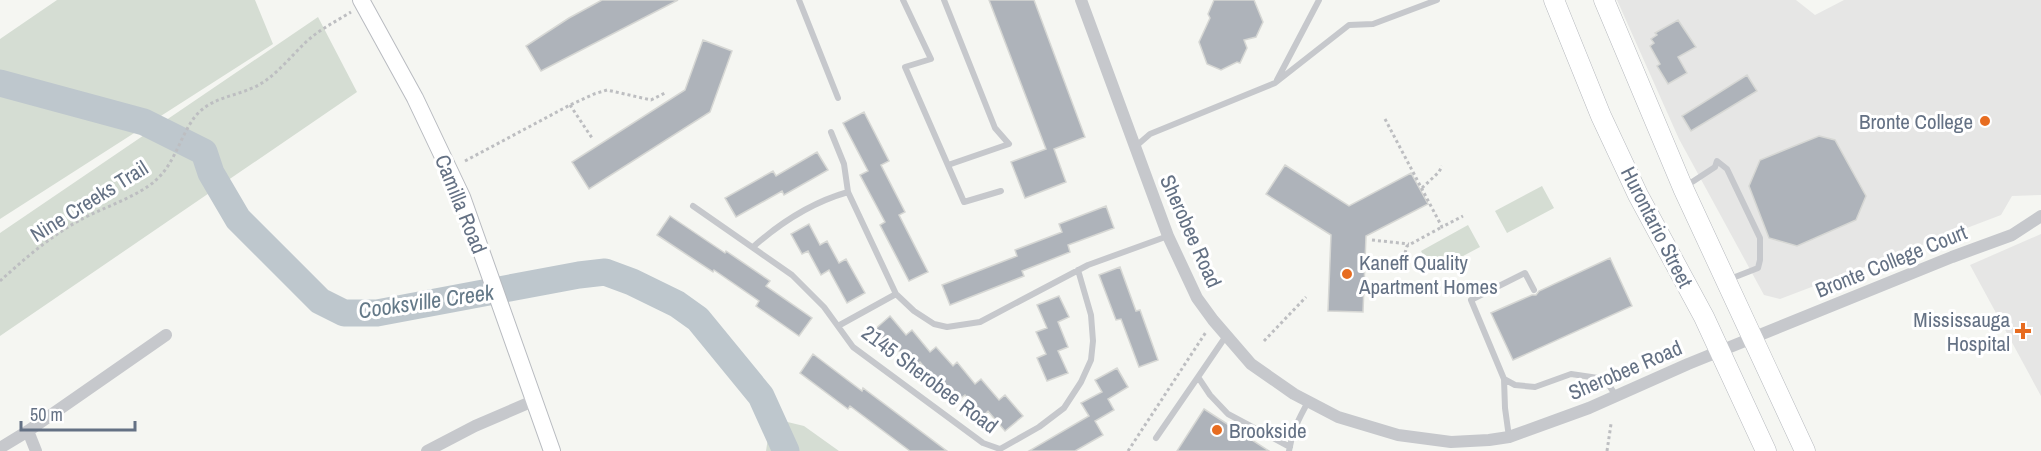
<svg xmlns="http://www.w3.org/2000/svg" width="2041" height="451" font-family="'Archivo Narrow',sans-serif">
<style>
.built{fill:#e6e6e5}
.green{fill:#d5ddd3}
.lines{fill:none;stroke-linecap:round;stroke-linejoin:round}
.river{stroke:#bec7cd;stroke-width:27}
.building{fill:#aeb3ba;stroke:#d6d7d4;stroke-width:1.5}
.secondary-casing{stroke:#b8bbc0;stroke-width:18}
.primary-casing{stroke:#b6b9be;stroke-width:21}
.path{stroke:#bdbec1;stroke-width:3;stroke-dasharray:3 3;stroke-linecap:butt}
.lane{stroke:#c6c8cc;stroke-width:6}
.street{stroke:#c6c8cc;stroke-width:12}
.secondary{stroke:#fff;stroke-width:16}
.primary{stroke:#fff;stroke-width:20}
.poi-dot{fill:#e76c20;stroke:#fff;stroke-width:2}
.labels{text-anchor:middle;dominant-baseline:central;stroke-width:6;stroke-linejoin:round;paint-order:stroke}
.poi-label{font-size:21px;fill:#647184;stroke:#fff;text-anchor:end}
.street-label{font-size:21px;fill:#647184;stroke:#fff}
.water-label{font-size:22px;font-style:italic;fill:#647988;stroke:#fff}
</style>
<rect width="100%" height="100%" fill="#f5f6f2"/>
<path class="built" d="M1617,0H1796L1815,15L1844,0H2041V195L2012,196L2001,215L1780,299L1764,295L1679,139Z
M2041,234V396L1970,265Z"/>
<path class="green" d="M57,0H255L273,44L0,219V39Z
M318,17L357,92L0,336V233Z
M1542,186L1554,208L1507,233L1495,211Z
M1468,225L1480,247L1433,272L1421,251Z
M771,418L804,426L839,451H766Z"/>
<g class="lines">
<path class="river" d="M0,83L144,122L204,152L211,173L238,219L320,301L344,313H377L579,275L605,272L632,282L677,304L698,319L761,396L786,451"/>
</g>
<path class="building" d="M602,0H678L541,71L526,46L569,18Z
M989,0H1034L1085,137L1054,149L1066,182L1025,198L1011,162L1046,149Z
M1214,0H1254L1263,22L1256,37L1244,40L1247,48L1240,63L1237,62L1221,70L1207,64L1199,42L1210,18L1208,14Z
M1678,20L1696,47L1678,57L1687,73L1668,84L1657,66L1660,64L1650,46L1654,43L1651,39L1657,35L1655,33Z
M703,40L732,51L710,112L589,189L572,162L685,90Z
M1747,75L1757,91L1691,131L1682,116Z
M864,112L889,161L881,165L905,212L899,215L928,272L909,281L880,225L885,222L860,175L868,171L843,123Z
M1819,136L1835,140L1866,196L1856,220L1797,246L1769,238L1749,186L1760,160Z
M817,152L828,170L784,195L782,191L736,217L725,198L773,171L776,176Z
M1285,165L1349,206L1411,173L1428,204L1366,236L1363,312L1328,311L1331,235L1266,194Z
M1106,206L1114,228L1068,245L1070,252L1022,271L1024,276L950,305L942,285L1017,256L1015,250L1062,232L1059,224Z
M670,216L725,253L726,251L770,281L766,286L812,318L799,336L756,306L759,301L714,270L713,272L657,235Z
M809,224L820,245L827,241L839,263L846,259L865,293L847,303L829,270L821,275L808,251L802,254L791,234Z
M1610,258L1632,306L1513,360L1491,313L1532,295H1536L1539,291Z
M1120,267L1136,311L1140,310L1158,360L1139,367L1121,319L1116,320L1099,275Z
M1059,296L1069,317L1058,322L1068,347L1058,351L1068,373L1047,381L1037,358L1046,354L1036,332L1047,328L1037,305Z
M890,316L906,335L912,330L930,352L936,347L953,366L957,362L975,384L981,379L999,400L1005,395L1023,416L1005,431L988,411L983,416L965,395L958,400L940,378L936,381L920,362L913,368L895,346L889,351L873,331Z
M813,354L862,391L863,388L947,451H910L850,406L848,409L800,373Z
M1117,368L1128,387L1108,399L1114,410L1095,421L1103,435L1075,451H1029L1089,416L1081,403L1102,392L1095,380Z
M1204,409L1269,451H1177Z"/>
<g class="lines">
<g class="secondary-casing">
<path id="secondary" d="M361,0L415,98L462,197L552,451"/>
</g>
<g class="primary-casing">
<path id="primary" d="M1554,0L1601,116L1638,195L1704,317L1766,451
M1604,0L1683,188L1805,451"/>
</g>
<path class="path" d="M570,105L592,138
M1385,119L1442,227L1463,216
M465,161L570,105L594,94L607,90L651,100L665,93
M1422,188L1439,172L1442,166
M1372,240L1409,244
M1405,253L1407,246L1442,227
M0,281C24,259 51,236 80,220C102,208 139,196 156,180C175,163 180,137 194,118C208,99 231,97 250,89C272,81 289,58 306,42C320,29 335,22 351,12
M1264,341L1306,297
M1128,451L1206,332
M1607,451L1611,424"/>
<path class="lane" d="M799,0L838,98
M903,0L931,59L905,67L964,202L1001,191
M944,0L995,128L1009,144L948,165
M1277,80L1319,0
M831,132L844,164L848,192L896,294L914,311L934,324L947,327L980,322L1088,265L1168,236
M1135,147L1150,134L1275,83L1349,25L1373,24L1437,0
M1686,186L1715,167L1717,161L1727,169L1760,238V260L1758,268L1730,279
M693,206L792,275L824,307L853,347L983,443L1000,449L1039,427L1064,408L1081,382L1091,360L1093,341L1091,315L1078,270
M753,247C780,223 813,202 848,192
M1534,290L1525,273L1471,300L1504,379L1515,385L1535,387L1571,374L1605,379L1616,396
M838,326L896,294
M1226,336L1198,377L1210,395L1228,414L1290,447
M1504,379L1505,408L1509,437
M1156,438L1198,377
M1289,451C1292,432 1299,418 1308,402"/>
<path class="street" d="M1081,0L1168,236L1197,298L1213,320L1251,364L1294,394L1338,417L1398,435L1451,442L1489,440L1509,437L1589,408L1688,364L1952,257L2012,235L2041,216
M28,431L36,451
M0,448L28,431L166,335
M427,451L475,426L533,401"/>
<use href="#secondary" class="secondary"/>
<use href="#primary" class="primary"/>
</g>
<g class="poi-dot">
<circle cx="1985" cy="121" r="6"/>
<circle cx="1347" cy="274" r="6"/>
<path d="M2020 322h6v6h6v6h-6v6h-6v-6h-6v-6h6z"/>
<circle cx="1217" cy="430" r="6"/>
</g>
<g class="labels">
<g class="poi-label">
<text x="1973" y="121">Bronte College</text>
<text x="1359" y="262" text-anchor="start">Kaneff Quality<tspan x="1359" dy="24">Apartment Homes</tspan></text>
<text x="2010" y="319">Mississauga<tspan x="2010" dy="24">Hospital</tspan></text>
<text x="1229" y="430" text-anchor="start">Brookside</text>
</g>
<g class="street-label">
<text transform="translate(89 201) rotate(-32)">Nine Creeks Trail</text>
<text transform="translate(461 204) rotate(68)">Camilla Road</text>
<text transform="translate(1657 227) rotate(63)">Hurontario Street</text>
<text transform="translate(1191 231) rotate(66)">Sherobee Road</text>
<text transform="translate(1891 261) rotate(-22)">Bronte College Court</text>
<text transform="translate(1625 370) rotate(-23)">Sherobee Road</text>
<text transform="translate(930 379) rotate(37)">2145 Sherobee Road</text>
</g>
<g class="water-label">
<text transform="translate(426 301) rotate(-8)">Cooksville Creek</text>
</g>
</g>
<path d="M21 421v9h114v-9" fill="none" stroke="#647184" stroke-width="3"/>
<text x="30" y="421" font-size="18" fill="#647184" stroke="#ffffff" stroke-width="4.5" paint-order="stroke">50 m</text>
</svg>
